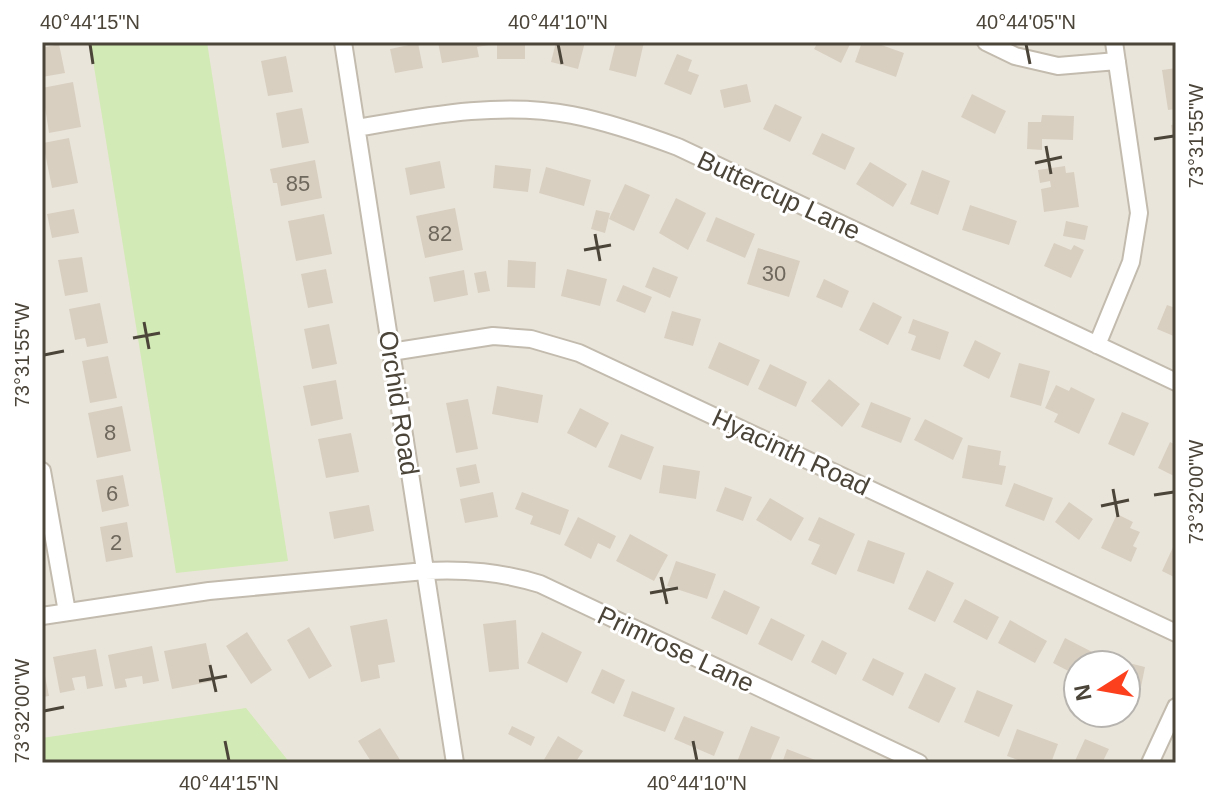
<svg xmlns="http://www.w3.org/2000/svg" width="1218" height="805" font-family="Helvetica,sans-serif">
<style>
.residential{fill:#eae5da;fill-rule:evenodd}
.green{fill:#d2eab5}
.building{fill:#d8cfc1}
.lines{fill:none;stroke-linecap:round;stroke-linejoin:round}
.minor-casing{stroke:#c2bbae;stroke-width:20}
.minor{stroke:#fff;stroke-width:16}
.ticks{fill:none;stroke:#4b4439;stroke-width:3}
.labels{text-anchor:middle;dominant-baseline:central;stroke-width:6;stroke-linejoin:round;paint-order:stroke}
.number-label{font-size:22px;fill:#6e675b}
.street-label{font-size:26px;fill:#4b4439;stroke:#fff}
.neatline{fill:none;stroke:#4b4439;stroke-width:3}
.ticks-label{font-size:20px;text-anchor:middle;fill:#4b4439}
</style>
<rect width="100%" height="100%" fill="#f6f3ec"/>
<path class="residential" d="M42,42H1176V763H42ZM1078,665H1126V713H1078Z"/>
<path class="green" d="M90,42H207L288,561L176,573Z
M246,708L290,763H42V738Z"/>
<path class="building" d="M438,42H488L489,45L477,47L479,57L442,63Z
M497,42H525V59H497Z
M556,42H585L578,69L551,62Z
M616,42H644L636,77L609,70Z
M818,42H851L841,63L814,49Z
M862,42H873L904,53L896,77L855,62Z
M418,43L423,68L395,73L390,49Z
M59,44L65,73L42,77V48Z
M677,54L692,60L688,71L699,75L691,95L664,84Z
M286,56L293,92L268,96L261,61Z
M1176,68V109L1168,110L1162,70Z
M73,82L81,127L49,133L42,88Z
M747,84L751,102L724,108L720,90Z
M972,94L1006,111L995,134L961,117Z
M775,104L802,117L790,142L763,129Z
M302,108L309,143L282,148L276,113Z
M1042,115L1074,116L1073,140L1042,139V150L1027,149L1028,122H1041Z
M1176,124V147H1174L1171,125Z
M822,133L855,148L845,170L812,154Z
M69,138L78,183L52,188L43,143Z
M315,160L322,198L281,206L277,183H273L270,169Z
M440,161L445,188L410,195L405,168Z
M870,162L907,184L893,207L856,184Z
M495,165L531,169L528,192L493,188Z
M1065,166L1066,173L1074,172L1079,207L1044,212L1041,189L1051,187L1050,181L1040,183L1038,170Z
M546,167L591,180L584,206L539,193Z
M922,170L950,181L938,215L910,204Z
M625,184L650,195L634,231L609,219Z
M676,198L706,213L688,250L659,233Z
M970,205L1017,221L1009,245L962,230Z
M455,208L463,250L425,258L416,216Z
M74,209L79,233L52,238L47,214Z
M596,210L610,213L605,233L591,229Z
M324,214L332,254L296,261L288,221Z
M716,217L755,234L745,258L706,241Z
M1066,221L1088,226L1085,240L1063,236Z
M1054,243L1071,250L1074,245L1084,250L1071,278L1044,266Z
M758,248L800,261L789,297L747,284Z
M82,257L88,292L65,296L58,260Z
M508,260L536,262L535,288L507,287Z
M653,267L678,277L670,298L645,287Z
M326,269L333,303L308,308L301,274Z
M567,269L607,279L600,306L561,296Z
M464,270L468,295L434,302L429,277Z
M486,271L490,291L478,293L474,273Z
M824,279L849,291L842,308L816,297Z
M623,285L652,297L645,313L616,301Z
M873,302L902,317L888,345L859,330Z
M100,303L108,343L87,347L85,338L75,340L69,309Z
M1167,305L1176,308V337L1157,329Z
M672,311L701,319L693,346L664,338Z
M913,319L949,332L940,360L911,350L916,336L908,333Z
M329,324L337,364L312,369L304,329Z
M975,340L1001,353L989,379L963,366Z
M719,342L760,360L748,386L708,368Z
M108,356L117,398L90,403L82,361Z
M1019,363L1050,371L1041,406L1010,397Z
M770,364L807,382L796,407L758,389Z
M829,379L860,404L842,427L811,401Z
M336,380L343,419L311,426L303,386Z
M1056,385L1069,391L1071,387L1095,399L1079,434L1054,422L1058,414L1045,408Z
M497,386L543,395L538,423L492,414Z
M468,399L478,449L456,453L446,403Z
M871,402L911,418L901,443L861,427Z
M122,406L131,451L97,458L88,413Z
M580,408L609,423L596,448L567,433Z
M1122,412L1149,423L1134,456L1108,444Z
M925,419L963,438L953,460L914,440Z
M351,433L359,472L326,478L318,439Z
M621,434L654,447L641,480L608,467Z
M1170,442L1176,445V477L1158,468Z
M968,445L1001,451L999,465L1006,466L1002,485L962,478Z
M476,464L480,483L460,487L456,468Z
M663,465L700,471L696,499L659,493Z
M123,475L129,506L102,512L96,480Z
M1014,483L1053,498L1044,521L1005,506Z
M725,487L752,497L743,521L716,511Z
M493,492L498,517L465,523L460,499Z
M522,492L569,510L560,535L530,524L533,516L515,509Z
M770,498L804,518L791,541L756,520Z
M1069,502L1093,519L1079,540L1055,522Z
M369,505L374,531L334,539L329,512Z
M1117,514L1133,522L1130,528L1140,532L1133,546L1137,548L1131,562L1101,548Z
M578,517L616,536L610,549L598,543L591,559L564,545Z
M819,517L855,534L836,575L811,564L820,545L808,540Z
M127,522L133,557L106,562L100,527Z
M630,534L668,555L654,581L616,561Z
M868,540L905,553L894,584L857,571Z
M1174,545L1176,547V578L1162,571Z
M676,561L716,574L707,599L667,586Z
M927,570L954,583L935,622L908,609Z
M724,590L760,607L747,635L711,618Z
M965,599L999,617L987,640L953,622Z
M771,618L805,635L792,661L758,644Z
M387,619L395,662L378,665L380,678L361,682L350,626Z
M516,620L519,669L489,672L483,624Z
M1010,620L1047,641L1035,663L998,643Z
M309,627L332,666L309,679L287,640Z
M247,632L272,670L251,684L226,646Z
M542,632L582,652L567,683L527,663Z
M1065,638L1102,657L1098,665H1078V676L1053,663Z
M822,640L847,653L836,675L811,662Z
M206,643L214,681L172,689L164,651Z
M152,646L159,681L143,684L142,676L125,679L127,687L115,689L108,655Z
M96,649L103,686L87,689L85,676L72,678L75,690L60,693L53,657Z
M873,658L904,673L893,696L862,680Z
M1109,658L1145,667L1140,692L1126,688V665H1107Z
M43,666L49,696L42,697V667Z
M602,669L625,680L614,704L591,693Z
M925,673L956,688L939,723L908,708Z
M977,690L1013,705L999,737L964,722Z
M632,691L675,708L665,732L623,716Z
M684,716L724,732L714,756L674,739Z
M512,726L535,737L531,746L508,734Z
M751,726L780,737L769,763L737,762Z
M380,728L402,763H372L358,741Z
M1017,729L1058,744L1051,763H1026L1007,756Z
M558,736L583,751L575,763H542Z
M1085,739L1109,749L1102,763H1074Z
M787,749L823,763H782Z"/>
<g class="lines">
<g class="minor-casing">
<path id="minor" d="M343,42L455,763
M986,42L1015,56L1058,66L1117,61
M357,128C426,116 501,101 572,115C608,122 643,134 678,147L1176,382
M1097,345L1131,262L1139,213L1114,42
M391,352L493,336L531,339L579,353L1176,633
M42,471L67,612
M42,616L209,591L425,571C466,569 501,572 540,584L919,763
M1150,763L1176,707"/>
</g>
<use href="#minor" class="minor"/>
</g>
<path class="ticks" d="M90,44L93,64M558,44L562,64M1026,44L1030,64M1154,139L1174,136M1046,146L1051,174M1035,163L1062,157M595,234L600,261M584,250L611,245M144,322L149,349M133,338L160,333M44,355L64,351M1113,489L1118,517M1154,495L1174,492M1101,506L1129,500M661,577L667,604M650,593L678,588M210,665L216,692M199,681L227,676M44,711L64,707M225,741L229,761M693,741L697,761"/>
<g class="labels">
<g class="number-label">
<text x="298" y="183">85</text>
<text x="440" y="233">82</text>
<text x="774" y="273">30</text>
<text x="110" y="432">8</text>
<text x="112" y="493">6</text>
<text x="116" y="542">2</text>
</g>
<g class="street-label">
<text transform="translate(779 195) rotate(25)">Buttercup Lane</text>
<text transform="translate(399 403) rotate(81)">Orchid Road</text>
<text transform="translate(791 452) rotate(25)">Hyacinth Road</text>
<text transform="translate(676 649) rotate(25)">Primrose Lane</text>
</g>
</g>
<rect width="1218" height="805" fill="none" stroke="#ffffff" stroke-width="88"/>
<g transform="translate(1102 689) rotate(259)"><circle r="38" fill="#ffffff" stroke="#b7b4b0" stroke-width="2"/>
<path d="M0-6L14 30L0 20L-14 30Z" fill="#fc3f1d"/>
<text y="-12" font-size="22" font-weight="bold" text-anchor="middle" fill="#4b4439">N</text>
</g>
<rect x="44" y="44" width="1130" height="717" class="neatline"/>
<g class="ticks-label">
<text x="90" y="29">40°44'15"N</text>
<text x="558" y="29">40°44'10"N</text>
<text x="1026" y="29">40°44'05"N</text>
<text transform="translate(1196 136) rotate(-90)" y="7">73°31'55"W</text>
<text transform="translate(22 355) rotate(-90)" y="7">73°31'55"W</text>
<text transform="translate(1196 492) rotate(-90)" y="7">73°32'00"W</text>
<text transform="translate(22 711) rotate(-90)" y="7">73°32'00"W</text>
<text x="229" y="790">40°44'15"N</text>
<text x="697" y="790">40°44'10"N</text>
</g>
</svg>
